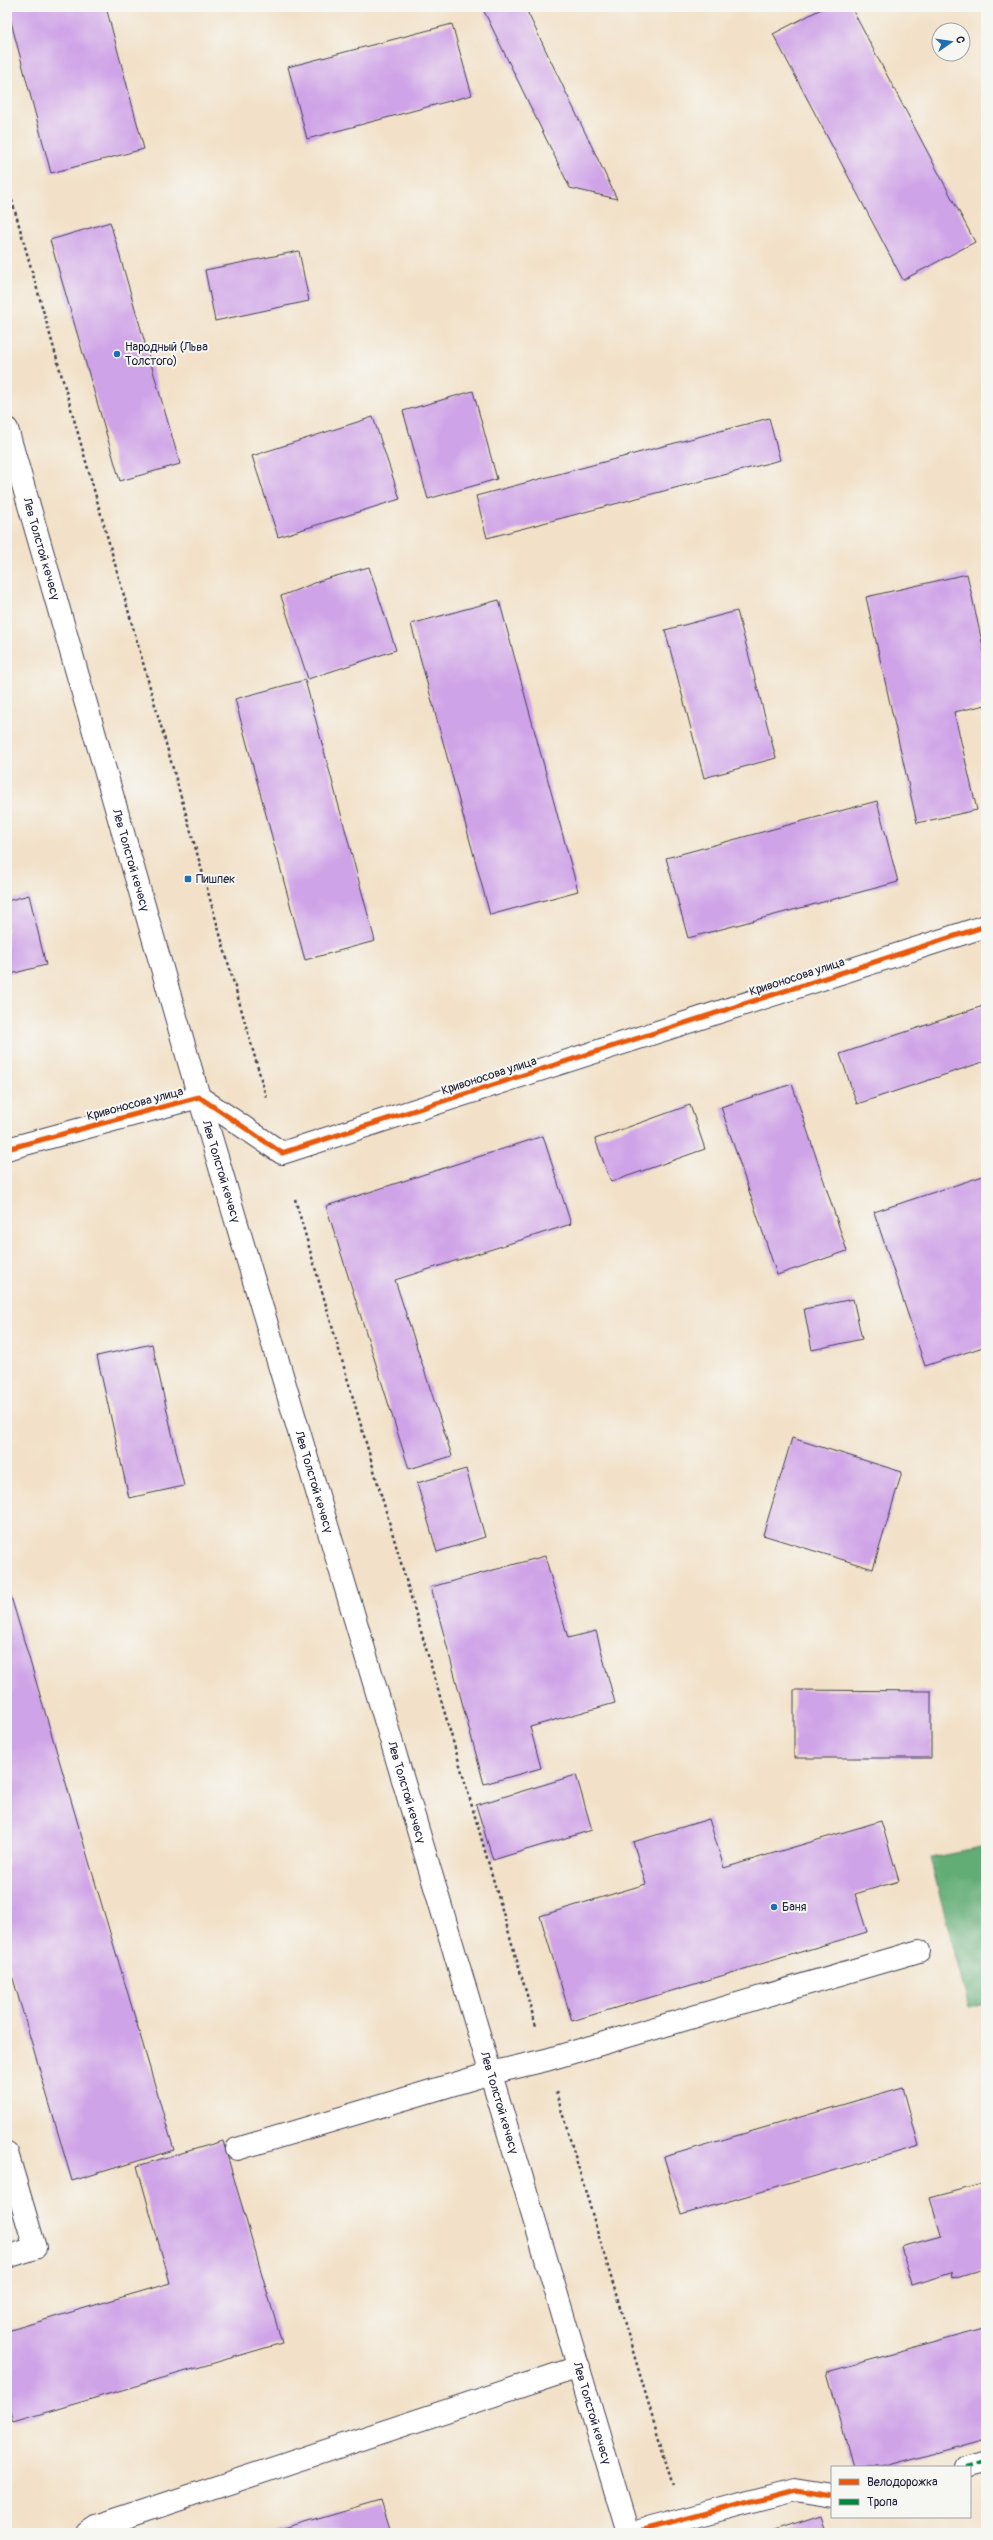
<svg xmlns="http://www.w3.org/2000/svg" width="993" height="2540" font-family="Pangolin,sans-serif">
<style>
.forest{fill:#62ac74;stroke:#426758}
.building{fill:#cfa3e7}
.lines{fill:none;stroke-linecap:round;stroke-linejoin:round}
.lane-casing{stroke:#413f50;stroke-width:24}
.street-casing{stroke:#413f50;stroke-width:24}
.primary-casing{stroke:#413f50;stroke-width:24}
.path{stroke:#413f50;stroke-width:2.5;stroke-dasharray:3 3;stroke-linecap:butt}
.lane{stroke:#fff;stroke-width:22}
.street{stroke:#fff;stroke-width:22}
.primary{stroke:#fff;stroke-width:22}
.quiet{stroke:#00873e;stroke-width:4;stroke-dasharray:8 4;stroke-linecap:butt}
.cycleway-casing{stroke:#f6f6f2;stroke-width:8}
.cycleway{stroke:#e8590c;stroke-width:5}
.poi-dot{fill:#1f6fb2;stroke:#f6f6f2;stroke-width:1.5}
.labels{text-anchor:middle;dominant-baseline:central;stroke-width:4;stroke-linejoin:round;paint-order:stroke}
.poi-label{font-size:12px;fill:#22223b;stroke:#f6f6f2;text-anchor:start}
.street-label{font-size:12px;fill:#22223b;stroke:#f6f6f2}
</style>
<rect width="100%" height="100%" fill="#f6f6f2"/>
<filter id="ink" filterUnits="userSpaceOnUse"><feTurbulence type="fractalNoise" baseFrequency=".025" numOctaves="2"/><feDisplacementMap in="SourceGraphic" scale="8" xChannelSelector="R" yChannelSelector="G"/><feConvolveMatrix kernelMatrix="1 2 1 2 8 2 1 2 1" color-interpolation-filters="sRGB"/></filter>
<filter id="wash" filterUnits="userSpaceOnUse"><feTurbulence type="fractalNoise" baseFrequency=".012" numOctaves="4" result="noise"/><feDisplacementMap in="SourceGraphic" scale="16" xChannelSelector="R" yChannelSelector="G"/><feGaussianBlur stdDeviation="0.9" result="paint"/><feColorMatrix in="noise" values="0 0 0 0 0 0 0 0 0 0 0 0 0 0 0 0 0 1.4 0 .05"/><feComposite in="paint" operator="in"/></filter>
<g filter="url(#wash)">
<rect width="100%" height="100%" fill="#f2e1c8"/>
<path class="forest" d="M986,1847V2004L969,2008L930,1858Z"/>
<g id="blocks">
<path class="building" d="M7,7H106L144,149L51,173Z
M482,7H525L617,199L570,188Z
M825,7H851L975,242L903,280L773,34Z
M452,24L472,95L307,139L288,67Z
M110,222L180,464L120,481L50,240Z
M299,251L309,301L215,321L205,270Z
M473,391L497,479L428,499L403,411Z
M373,417L400,499L278,537L252,456Z
M769,418L780,460L487,538L476,496Z
M369,567L396,650L308,679L281,596L325,579Z
M967,574L986,660V705L954,712L977,810L917,823L866,597Z
M499,600L578,891L490,915L411,624Z
M737,611L776,758L704,778L665,630Z
M305,680L375,941L305,960L235,699Z
M877,801L898,882L688,938L666,858Z
M29,895L46,965L7,975V901Z
M986,1005V1061L857,1104L840,1054Z
M792,1084L847,1251L777,1275L721,1107Z
M690,1105L705,1149L611,1182L595,1139Z
M543,1136L571,1224L395,1280L452,1456L409,1469L326,1206Z
M986,1175V1346L925,1366L874,1212Z
M853,1299L862,1339L812,1350L804,1309Z
M152,1344L184,1486L129,1498L97,1356Z
M792,1438L902,1472L873,1569L763,1535Z
M466,1469L485,1537L437,1552L417,1483Z
M545,1556L568,1638L596,1631L615,1703L530,1727L541,1768L484,1784L431,1587Z
M7,1583L174,2150L72,2181L7,1958Z
M794,1690L931,1691V1758H794Z
M576,1775L592,1830L493,1860L476,1805Z
M709,1819L724,1868L881,1821L899,1881L855,1894L867,1932L572,2021L540,1916L646,1884L633,1842Z
M903,2087L919,2146L681,2215L664,2157Z
M223,2141L282,2343L13,2422L7,2402V2331L170,2283L137,2166Z
M986,2183V2269L953,2279L952,2273L912,2285L901,2247L941,2236L930,2198Z
M986,2328V2438L881,2467H853L827,2372Z
M380,2501L390,2533H270Z
M821,2515L827,2533H765Z"/>
</g>
</g>
<g filter="url(#ink)">
<use href="#blocks" fill-opacity="0" stroke="#413f50" stroke-width="1"/>
<g class="lines">
<g class="lane-casing">
<path id="lane" d="M237,2149L491,2073L546,2060L919,1951
M7,2153L35,2248L7,2257
M87,2533L96,2527L579,2367"/>
</g>
<g class="street-casing">
<path id="street" d="M7,1149L199,1097L282,1153L986,926
M966,2467L986,2462
M632,2533L794,2490L832,2496"/>
</g>
<g class="primary-casing">
<g id="primary">
<path id="s1" d="M7,429L199,1097L628,2533"/>
</g>
</g>
<path class="path" d="M7,183L267,1100
M295,1199L536,2026
M556,2092L673,2486"/>
<use href="#lane" class="lane"/>
<use href="#street" class="street"/>
<use href="#primary" class="primary"/>
<path class="quiet" d="M966,2467L986,2462"/>
<g class="cycleway-casing">
<path id="cycleway" d="M7,1149L199,1097L282,1153L986,926
M632,2533L794,2490L832,2496"/>
</g>
<use href="#cycleway" class="cycleway"/>
</g>
</g>
<g class="poi-dot">
<circle cx="117" cy="354" r="4"/>
<rect x="184" y="875" width="8" height="8" rx="2"/>
<circle cx="774" cy="1907" r="4"/>
</g>
<g class="labels">
<g class="poi-label">
<text x="125" y="347">Народный (Льва<tspan x="125" dy="14">Толстого)</tspan></text>
<text x="196" y="879">Пишпек</text>
<text x="782" y="1907">Баня</text>
</g>
<g class="street-label">
<text stroke="none"><textPath href="#s1" startOffset="125">Лев Толстой көчөсү</textPath></text>
<text stroke="none"><textPath href="#s1" startOffset="449">Лев Толстой көчөсү</textPath></text>
<text transform="translate(797 977) rotate(-18)">Кривоносова улица</text>
<text transform="translate(489 1076) rotate(-18)">Кривоносова улица</text>
<text transform="translate(135 1104) rotate(-15)">Кривоносова улица</text>
<text stroke="none"><textPath href="#s1" startOffset="773">Лев Толстой көчөсү</textPath></text>
<text stroke="none"><textPath href="#s1" startOffset="1097">Лев Толстой көчөсү</textPath></text>
<text stroke="none"><textPath href="#s1" startOffset="1421">Лев Толстой көчөсү</textPath></text>
<text stroke="none"><textPath href="#s1" startOffset="1745">Лев Толстой көчөсү</textPath></text>
<text stroke="none"><textPath href="#s1" startOffset="2069">Лев Толстой көчөсү</textPath></text>
</g>
</g>
<rect width="993" height="2540" fill="none" stroke="#f6f6f2" stroke-width="24"/>
<rect x="831" y="2466" width="140" height="52" fill="#f6f6f2" stroke="#a1a1a9"/>
<rect x="839" y="2479" width="20" height="6" fill="#e8590c" stroke="#a1a1a9"/>
<text x="867" y="2486" font-size="12" fill="#22223b">Велодорожка</text>
<rect x="839" y="2499" width="20" height="6" fill="#00873e" stroke="#a1a1a9"/>
<text x="867" y="2506" font-size="12" fill="#22223b">Тропа</text>
<g transform="translate(951 42) rotate(77)"><circle r="19" fill="#f6f6f2" stroke="#a1a1a9"/>
<path d="M0-3L7 15L0 10L-7 15Z" fill="#1f6fb2"/>
<text y="-6" font-size="11" font-weight="bold" text-anchor="middle" fill="#22223b">С</text>
</g>
</svg>
